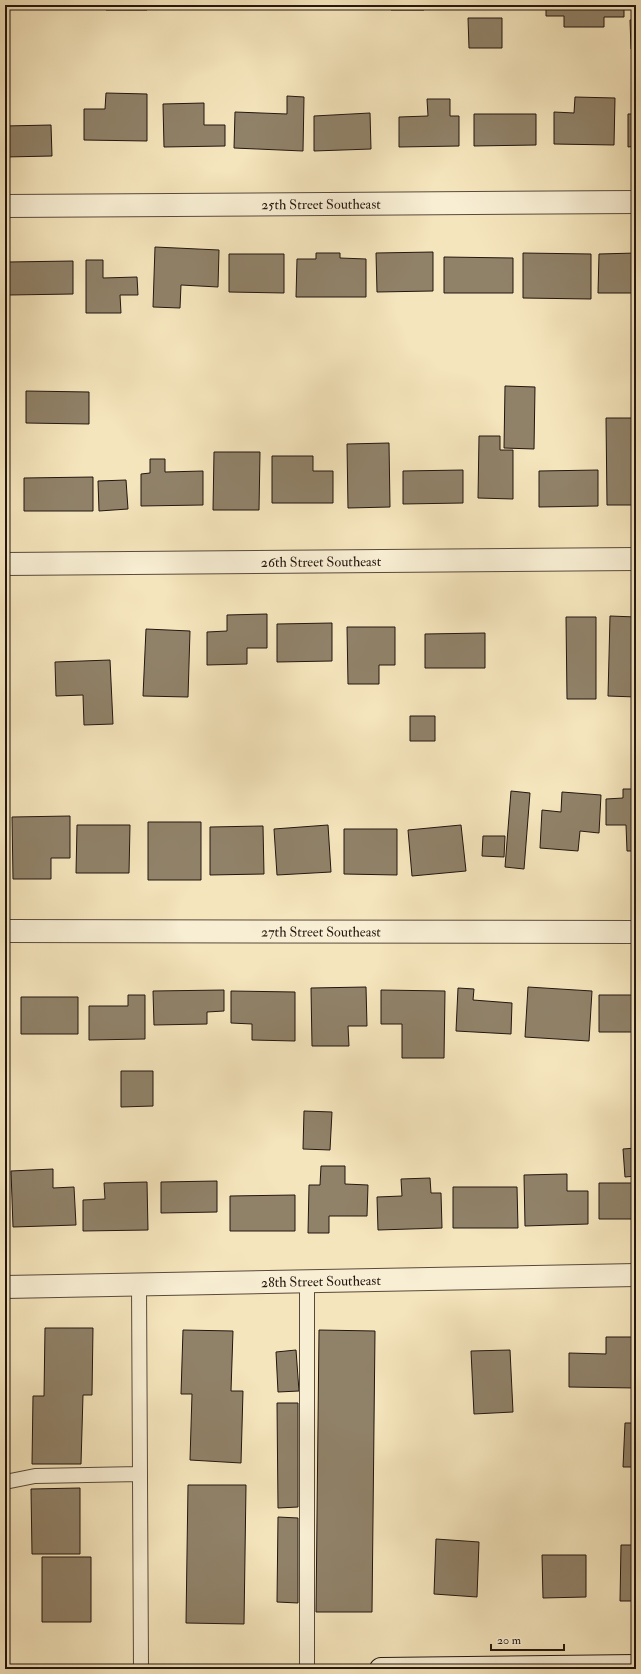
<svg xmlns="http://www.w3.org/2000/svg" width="641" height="1674" font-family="'IM FELL Double Pica',serif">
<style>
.building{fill:#908269;stroke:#231610}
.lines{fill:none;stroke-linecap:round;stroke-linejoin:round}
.lane-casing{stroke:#584a3b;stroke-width:16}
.street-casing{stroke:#584a3b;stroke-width:24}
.secondary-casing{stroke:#231610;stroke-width:24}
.lane{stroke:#f8eed3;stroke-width:14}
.street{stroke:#f8eed3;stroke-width:22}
.secondary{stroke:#f8eed3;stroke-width:22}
.labels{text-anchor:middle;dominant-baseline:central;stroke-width:3;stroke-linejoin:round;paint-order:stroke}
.street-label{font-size:14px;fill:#231610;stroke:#f8eed3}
</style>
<rect width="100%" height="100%" fill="#f5e5bc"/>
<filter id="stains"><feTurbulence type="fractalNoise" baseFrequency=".005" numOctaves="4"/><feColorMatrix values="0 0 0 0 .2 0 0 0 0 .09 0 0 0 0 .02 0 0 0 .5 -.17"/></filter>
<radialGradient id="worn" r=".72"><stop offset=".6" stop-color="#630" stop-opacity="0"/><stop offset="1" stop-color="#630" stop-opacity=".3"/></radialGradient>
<path class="building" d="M106,5H147V10H106Z
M391,5H424V10H391Z
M546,5H624V17H604V27H564V16H546Z
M468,18H502V48H469Z
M636,19V48L631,49L630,20Z
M106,93L147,94V141L84,140V109H105Z
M287,96L304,97L303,151L234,148L235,112L287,114Z
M575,97L615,98L614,145L554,144V112L574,113Z
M427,99H450V116H459V146L399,147V117L428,116Z
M204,103V125H225V146L164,147L163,104Z
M370,113L371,149L314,151V116Z
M474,114H536V145L474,146Z
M628,114H636V146L628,147Z
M51,125L52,156L5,157V126Z
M155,247L219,250L218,287L181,285L180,308L153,307Z
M433,252V291L377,292L376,253Z
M316,253H340V258L366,259V297H296L297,259H316Z
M523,253L591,254V299L523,298Z
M636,253V293H598L599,254Z
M229,254H284V293L229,292Z
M444,257L513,258V293H444Z
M86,260H103V278L137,277L138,295H120L121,313H86Z
M73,261V294L9,295L8,262Z
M505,386L535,387L534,449L504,448Z
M26,391L89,392V424L26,423Z
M606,418H636V505H607Z
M479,436H500V450H513V499L478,498Z
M389,443L390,507L348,508L347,444Z
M214,452H260L259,510H213Z
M272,456H313V471H333V503H272Z
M150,459H165V472L203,471V505L141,506V474L150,473Z
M463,470V503L403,504V471Z
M598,470V506L539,507V471Z
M93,477V511H24V478Z
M126,480L128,509L99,511L98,481Z
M267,614V648H247V664L207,665V632L227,631V615Z
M610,616L636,617V697L608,696Z
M566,617H596V699H567Z
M332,623V661L277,662V624Z
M347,627H395V665H379V684H348Z
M146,629L190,631L188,697L143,696Z
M485,633V668H425V634Z
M110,660L113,724L84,725L83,695L56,696L55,662Z
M410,716H435V741H410Z
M623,789H636V851H627L626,825H606V799L623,798Z
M511,791L530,793L524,869L505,867Z
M562,792L601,795L599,833L580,831L578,851L540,848L542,810L561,812Z
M70,816V858H51V879H13L12,817Z
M148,822H201V880H148Z
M77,825H130L129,873H76Z
M328,825L331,872L277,875L274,829Z
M461,825L466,871L412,876L408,830Z
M263,826L264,874L210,875V827Z
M344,829H397V875L344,874Z
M483,836H505L504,857L482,856Z
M366,987L367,1026H348L349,1046H312L311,988Z
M528,987L592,991L589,1041L525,1037Z
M458,988L474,989L473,1000L512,1003L511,1034L456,1031Z
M224,990V1011L207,1012V1024L154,1025L153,991Z
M381,990L445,991L444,1058H402V1024H381Z
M231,991L295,992V1041L252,1040V1024L231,1023Z
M128,995H145V1039L89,1040V1006H128Z
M599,995H636V1032H599Z
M21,997H78V1034H21Z
M121,1071H153V1106L121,1107Z
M304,1111L332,1112L330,1150L303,1149Z
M636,1148V1176L625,1177L623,1149Z
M321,1166H345V1184L368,1185L367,1216H329V1233H308L309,1185H320Z
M53,1169V1188L74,1187L76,1225L13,1227L11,1171Z
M567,1174V1191H588V1224L525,1226L524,1175Z
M430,1178L431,1193H441L442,1228L378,1230L377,1197L402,1196L401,1179Z
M217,1181V1212L161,1213V1182Z
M147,1182L148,1230L83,1231V1200L105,1199L104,1183Z
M599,1183H636V1219H599Z
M453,1187H517L518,1228H453Z
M295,1195V1231H230V1196Z
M45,1328H93L92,1395H83L81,1464H32L33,1396H44Z
M183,1330L233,1331L231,1391H243L241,1463L190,1460L192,1394H181Z
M319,1330L375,1331L372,1612H316Z
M606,1337H636V1388L569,1387V1353L606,1354Z
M296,1350L299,1391L278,1392L276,1352Z
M510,1350L513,1412L474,1414L471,1351Z
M277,1403H298V1507L278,1508Z
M625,1423H636V1467H623Z
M188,1485H246L244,1624L186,1623Z
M80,1488V1554H32L31,1489Z
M278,1517L298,1518V1603L277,1602Z
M436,1539L479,1542L477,1597L434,1594Z
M621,1545H636V1601H620Z
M542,1555H586V1597L543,1598Z
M42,1557H91V1622H42Z"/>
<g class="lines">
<g class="lane-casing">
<path id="lane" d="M139,1284L141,1669
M5,1482L35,1476L140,1474
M307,1669V1281"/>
</g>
<g class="street-casing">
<g id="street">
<path id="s1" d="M5,206L636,202"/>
<path id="s2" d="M5,564L636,559"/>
<path id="s3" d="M5,931L636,932"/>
<path id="s4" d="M5,1287L636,1275"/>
</g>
</g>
<g class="secondary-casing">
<path id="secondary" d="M381,1669L636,1666"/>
</g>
<use href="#lane" class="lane"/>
<use href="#street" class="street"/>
<use href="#secondary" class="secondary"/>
</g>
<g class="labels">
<g class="street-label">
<text stroke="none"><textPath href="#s1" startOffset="316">25th Street Southeast</textPath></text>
<text stroke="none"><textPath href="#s2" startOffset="316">26th Street Southeast</textPath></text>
<text stroke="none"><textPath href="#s3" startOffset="316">27th Street Southeast</textPath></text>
<text stroke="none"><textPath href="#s4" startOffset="316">28th Street Southeast</textPath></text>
</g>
</g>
<rect width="641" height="1674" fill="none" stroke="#f5e5bc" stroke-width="20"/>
<rect x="6" y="6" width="629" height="1662" fill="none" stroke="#231610" stroke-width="2"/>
<rect x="10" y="10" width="621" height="1654" fill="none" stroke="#231610"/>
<path d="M491 1644v6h73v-6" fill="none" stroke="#231610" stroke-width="2"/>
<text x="497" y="1644" font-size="12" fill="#231610" stroke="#f8eed3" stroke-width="3" paint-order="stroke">20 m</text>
<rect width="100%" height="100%" filter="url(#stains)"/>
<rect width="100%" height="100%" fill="url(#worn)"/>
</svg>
